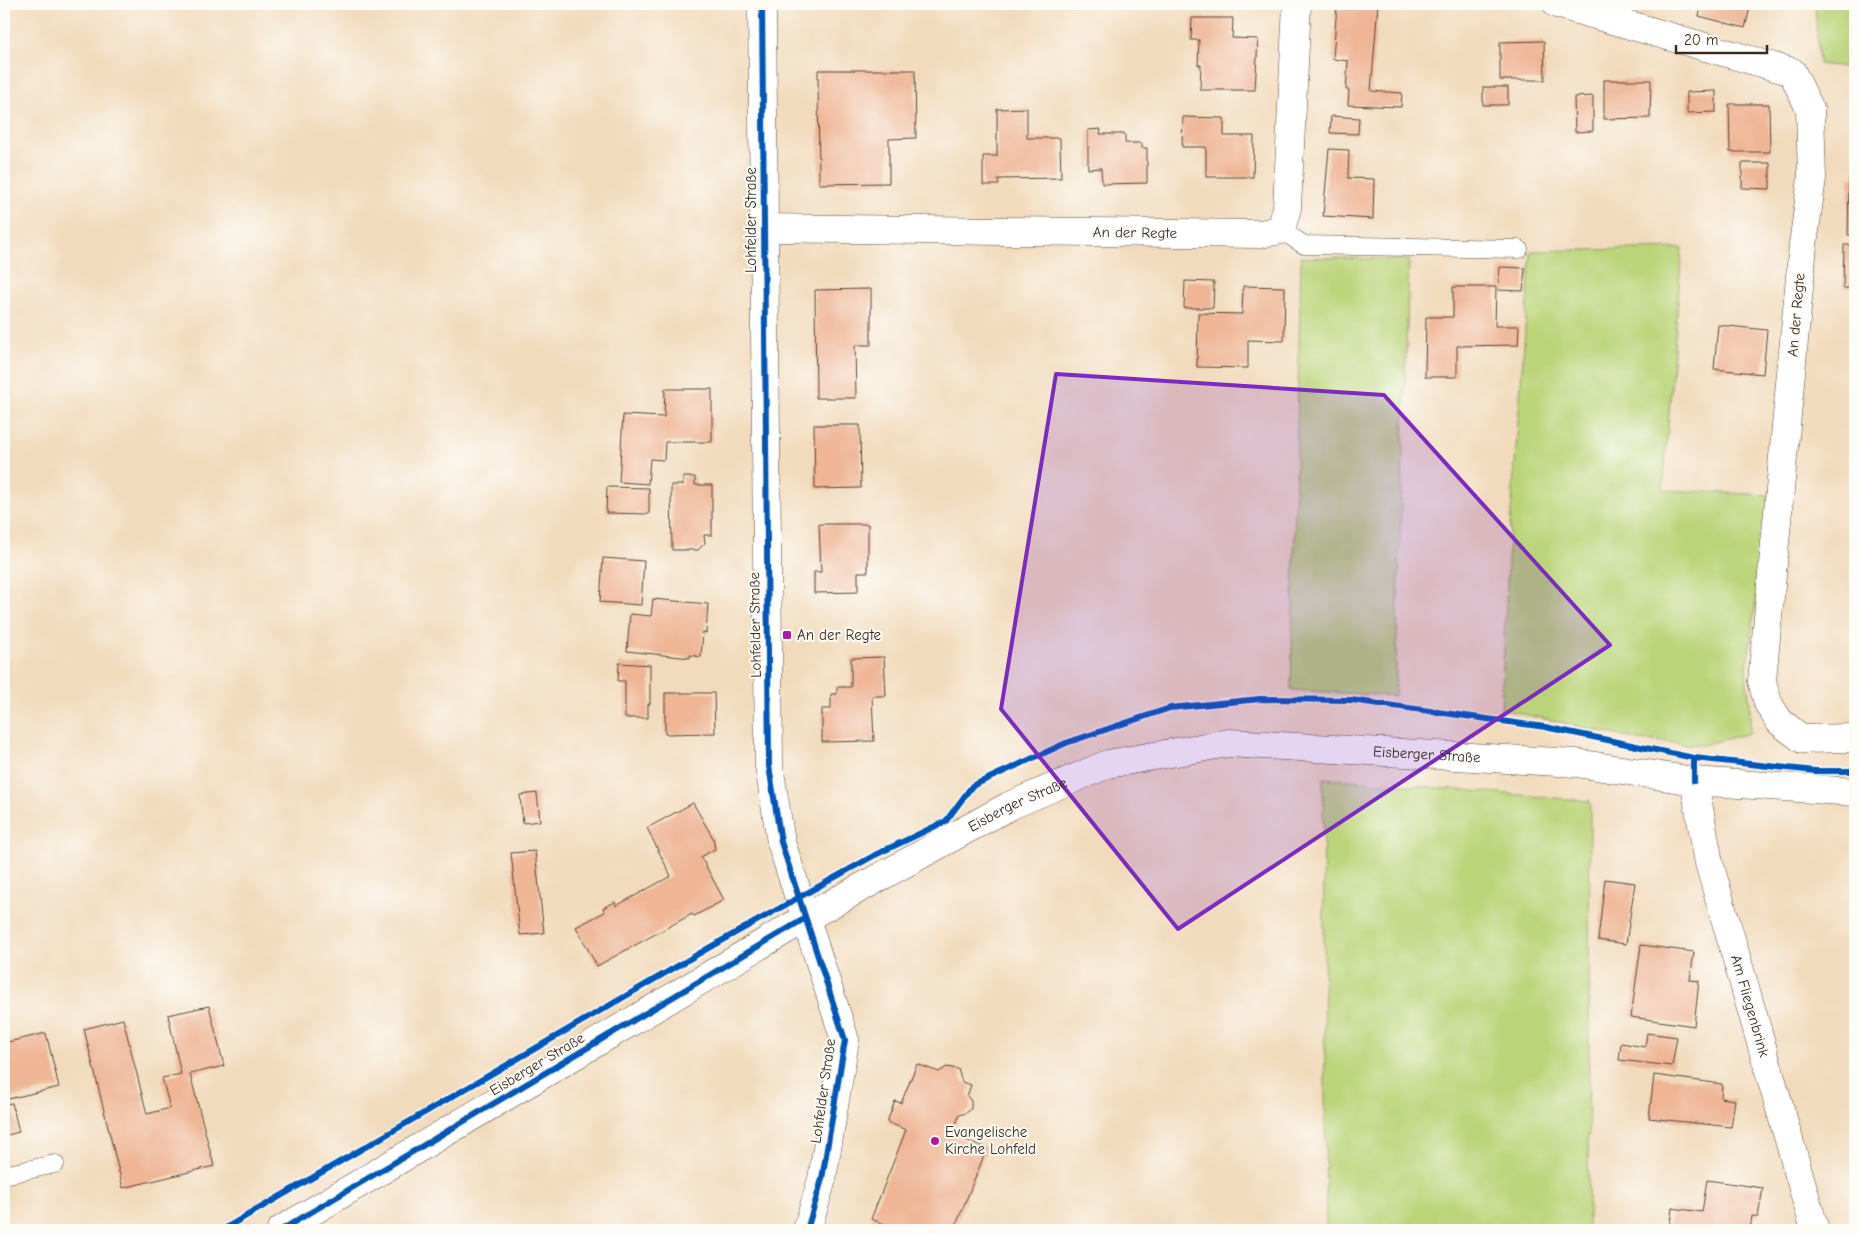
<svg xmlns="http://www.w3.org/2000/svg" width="1859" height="1234" font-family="'Comic Neue',sans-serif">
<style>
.green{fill:#bbd479;stroke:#7b7f4c}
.building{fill:#efb595}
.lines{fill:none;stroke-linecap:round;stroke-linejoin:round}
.lane-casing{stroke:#564536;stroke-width:19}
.street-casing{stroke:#564536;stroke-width:29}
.secondary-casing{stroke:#564536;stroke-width:29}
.lane{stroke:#fff;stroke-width:18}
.street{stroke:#fff;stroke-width:28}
.secondary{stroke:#fff;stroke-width:28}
.cycleway-casing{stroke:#fdfcf7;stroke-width:9}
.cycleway{stroke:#0057b8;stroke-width:6}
.marked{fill:#7b2cbf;fill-opacity:0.2;stroke:#7b2cbf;stroke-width:4;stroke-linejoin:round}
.poi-dot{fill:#b5179e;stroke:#fdfcf7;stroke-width:2}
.labels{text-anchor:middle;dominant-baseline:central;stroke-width:4;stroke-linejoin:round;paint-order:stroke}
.street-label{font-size:15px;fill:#3b2a1e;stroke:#fdfcf7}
.poi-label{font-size:15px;fill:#3b2a1e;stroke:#fdfcf7;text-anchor:start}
</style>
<rect width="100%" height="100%" fill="#fdfcf7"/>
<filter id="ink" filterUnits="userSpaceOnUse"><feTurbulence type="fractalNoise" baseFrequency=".02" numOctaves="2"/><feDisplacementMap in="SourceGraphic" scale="10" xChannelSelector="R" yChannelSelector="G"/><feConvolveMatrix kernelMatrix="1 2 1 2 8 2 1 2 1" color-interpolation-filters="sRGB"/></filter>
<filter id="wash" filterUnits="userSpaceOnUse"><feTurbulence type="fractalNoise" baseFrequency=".0096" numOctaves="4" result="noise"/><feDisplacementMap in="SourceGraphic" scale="20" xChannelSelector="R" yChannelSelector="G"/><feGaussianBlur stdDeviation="1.12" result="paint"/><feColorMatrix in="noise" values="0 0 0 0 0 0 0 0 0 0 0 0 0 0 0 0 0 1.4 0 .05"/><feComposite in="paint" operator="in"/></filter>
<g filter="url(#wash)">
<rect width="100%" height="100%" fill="#f2dbbd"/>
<path class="green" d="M1815,4H1855V68L1819,64Z
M1682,248L1663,490L1770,495L1746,674L1750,705V733L1702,745L1640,740L1501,709L1509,540L1531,251Z
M1301,257L1409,260L1395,696L1291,690Z
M1323,778L1590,801L1588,1230H1326Z"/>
<g id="blocks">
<path class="building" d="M1337,4H1378L1371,91L1402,93L1401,107L1348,105L1349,90H1346L1348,61L1333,59Z
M1702,4H1751L1745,28L1699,16Z
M1192,18H1233L1232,38L1258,39L1255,90H1200L1201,65H1198L1199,40H1191Z
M1544,41L1545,80H1500V42Z
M818,70H915L916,138L889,139V183L819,184Z
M1604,80H1651L1650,118L1604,119Z
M1483,87H1508V105H1483Z
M1716,91V112L1687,113V92Z
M1593,96V131L1575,132L1574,97Z
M1729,104H1769L1770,152H1730Z
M1027,108V138H1060L1061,178L998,179L999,185H983V156H997V109Z
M1331,116L1359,118L1358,134L1330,133Z
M1183,117L1224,118V136H1254L1253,177H1206V147H1182Z
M1101,129L1100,134H1125V143H1142V148H1147V183L1102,184L1101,168L1088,169V130Z
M1329,149L1349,150L1348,178L1374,179L1373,219L1323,216Z
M1742,163H1770V189L1742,188Z
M1849,177H1855V235H1848Z
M1844,245H1855V288H1843Z
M1500,267L1525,268L1523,291L1498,290Z
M1185,281L1214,282L1213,308H1184Z
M1243,286L1285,287L1284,341L1248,340V368L1197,367L1198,313L1242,314Z
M1453,287H1496L1495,326H1519L1518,345L1457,346V377H1425L1426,317H1453Z
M871,289V345H855L856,398H816L815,290Z
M1718,325L1767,330L1763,374L1714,369Z
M665,389H712V442H665L664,460L650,459L648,484L619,482L623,415L664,417Z
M814,425H860L861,488L815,489Z
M683,477H695V485H712V535H704L705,543L698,550H672L671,485H683Z
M607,487L649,488V514L606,513Z
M819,524H868V572H858V592L814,593V572H821Z
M603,558L644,561L641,605L600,602Z
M653,599L708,604L706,633L703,632L701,657L690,655V658L627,651L630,614L651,616Z
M884,657L886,696H872L874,741L822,742V709H831V694H837V687H851V658Z
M619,663L650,665V704H648V718H625V681H618Z
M665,693H714L715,733L665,734Z
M537,793L540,821L523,823L520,795Z
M693,803L713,838L715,849L701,857L724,900L694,916L692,914L597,966L576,927L605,912L603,908L615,902L616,906L671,876L647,828Z
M535,851L544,933L520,935L511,853Z
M1605,879L1635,883L1626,944L1598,940Z
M1641,945L1694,952L1690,980L1699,981L1694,1026L1631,1017Z
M209,1006L224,1066L190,1074L214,1166L123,1188L84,1029L123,1019L147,1114L170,1108L162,1078L181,1074L168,1015Z
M46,1033L59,1087L4,1100V1043Z
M1647,1033L1677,1037L1672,1066L1619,1060L1621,1043L1645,1047Z
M917,1064L939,1072L947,1067L958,1069L962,1082L971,1085L967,1096L971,1101V1109L966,1113L959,1115L952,1135L987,1148L954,1230H900L871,1219L906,1130L887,1122L895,1101L901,1103Z
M1654,1075L1722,1084L1721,1098L1735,1100L1731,1127L1649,1118Z
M12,1103L19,1132L4,1136V1104Z
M1707,1180L1763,1188L1758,1217L1752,1216L1750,1230H1669L1672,1208L1702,1212Z"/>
</g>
</g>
<g filter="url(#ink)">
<use href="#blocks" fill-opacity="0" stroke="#564536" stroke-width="1"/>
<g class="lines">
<g class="lane-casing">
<path id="lane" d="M1281,230L1304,245L1519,249
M4,1175L55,1164"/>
</g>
<g class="street-casing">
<g id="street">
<path d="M762,4L769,766L781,842L845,1040L822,1179L807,1230"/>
<path d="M1557,4L1792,72L1810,109L1812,178L1803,245L1762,681L1768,703L1779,721L1802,739L1855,738"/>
<path id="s1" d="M763,228L1260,234L1281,230L1287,208L1297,4"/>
<path id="s2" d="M1694,781L1709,863L1815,1230"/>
</g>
</g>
<g class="secondary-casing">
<g id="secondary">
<path id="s3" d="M281,1230L804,919L1009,806L1108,764L1228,743L1576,763L1694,781L1855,792"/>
</g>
</g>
<use href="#lane" class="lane"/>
<use href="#street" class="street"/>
<use href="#secondary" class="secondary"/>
<g class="cycleway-casing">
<path id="cycleway" d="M762,4L769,766L781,842L845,1040L822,1179L807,1230
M1694,781V758L1815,771H1855
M222,1230L712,946L875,855L946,821L972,786L1066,743L1170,708L1260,699L1351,700L1545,727L1694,758
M281,1230L804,919"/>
</g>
<use href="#cycleway" class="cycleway"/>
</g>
</g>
<path class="marked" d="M1056,374L1384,395L1610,645L1178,929L1001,709Z"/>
<g class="poi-dot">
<rect x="782" y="630" width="10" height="10" rx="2.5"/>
<circle cx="935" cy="1141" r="5"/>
</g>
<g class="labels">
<g class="street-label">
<text transform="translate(751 220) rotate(-90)">Lohfelder Straße</text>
<text stroke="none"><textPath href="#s1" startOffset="372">An der Regte</textPath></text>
<text transform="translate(1796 315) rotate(-85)">An der Regte</text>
<text transform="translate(755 625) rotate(-91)">Lohfelder Straße</text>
<text stroke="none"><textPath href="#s3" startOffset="1271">Eisberger Straße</textPath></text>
<text stroke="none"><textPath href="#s3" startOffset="851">Eisberger Straße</textPath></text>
<text stroke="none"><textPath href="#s2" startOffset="232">Am Fliegenbrink</textPath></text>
<text transform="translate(537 1064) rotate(-31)">Eisberger Straße</text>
<text transform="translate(823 1091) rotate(-82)">Lohfelder Straße</text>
</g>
<g class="poi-label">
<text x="797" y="635">An der Regte</text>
<text x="945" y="1132">Evangelische<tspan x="945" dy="17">Kirche Lohfeld</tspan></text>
</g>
</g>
<rect width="1859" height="1234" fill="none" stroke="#fdfcf7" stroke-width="20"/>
<path d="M1676 45v8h91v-8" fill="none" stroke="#3b2a1e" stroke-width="2.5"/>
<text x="1684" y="45" font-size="15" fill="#3b2a1e" stroke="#fdfcf7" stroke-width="4" paint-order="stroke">20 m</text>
</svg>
